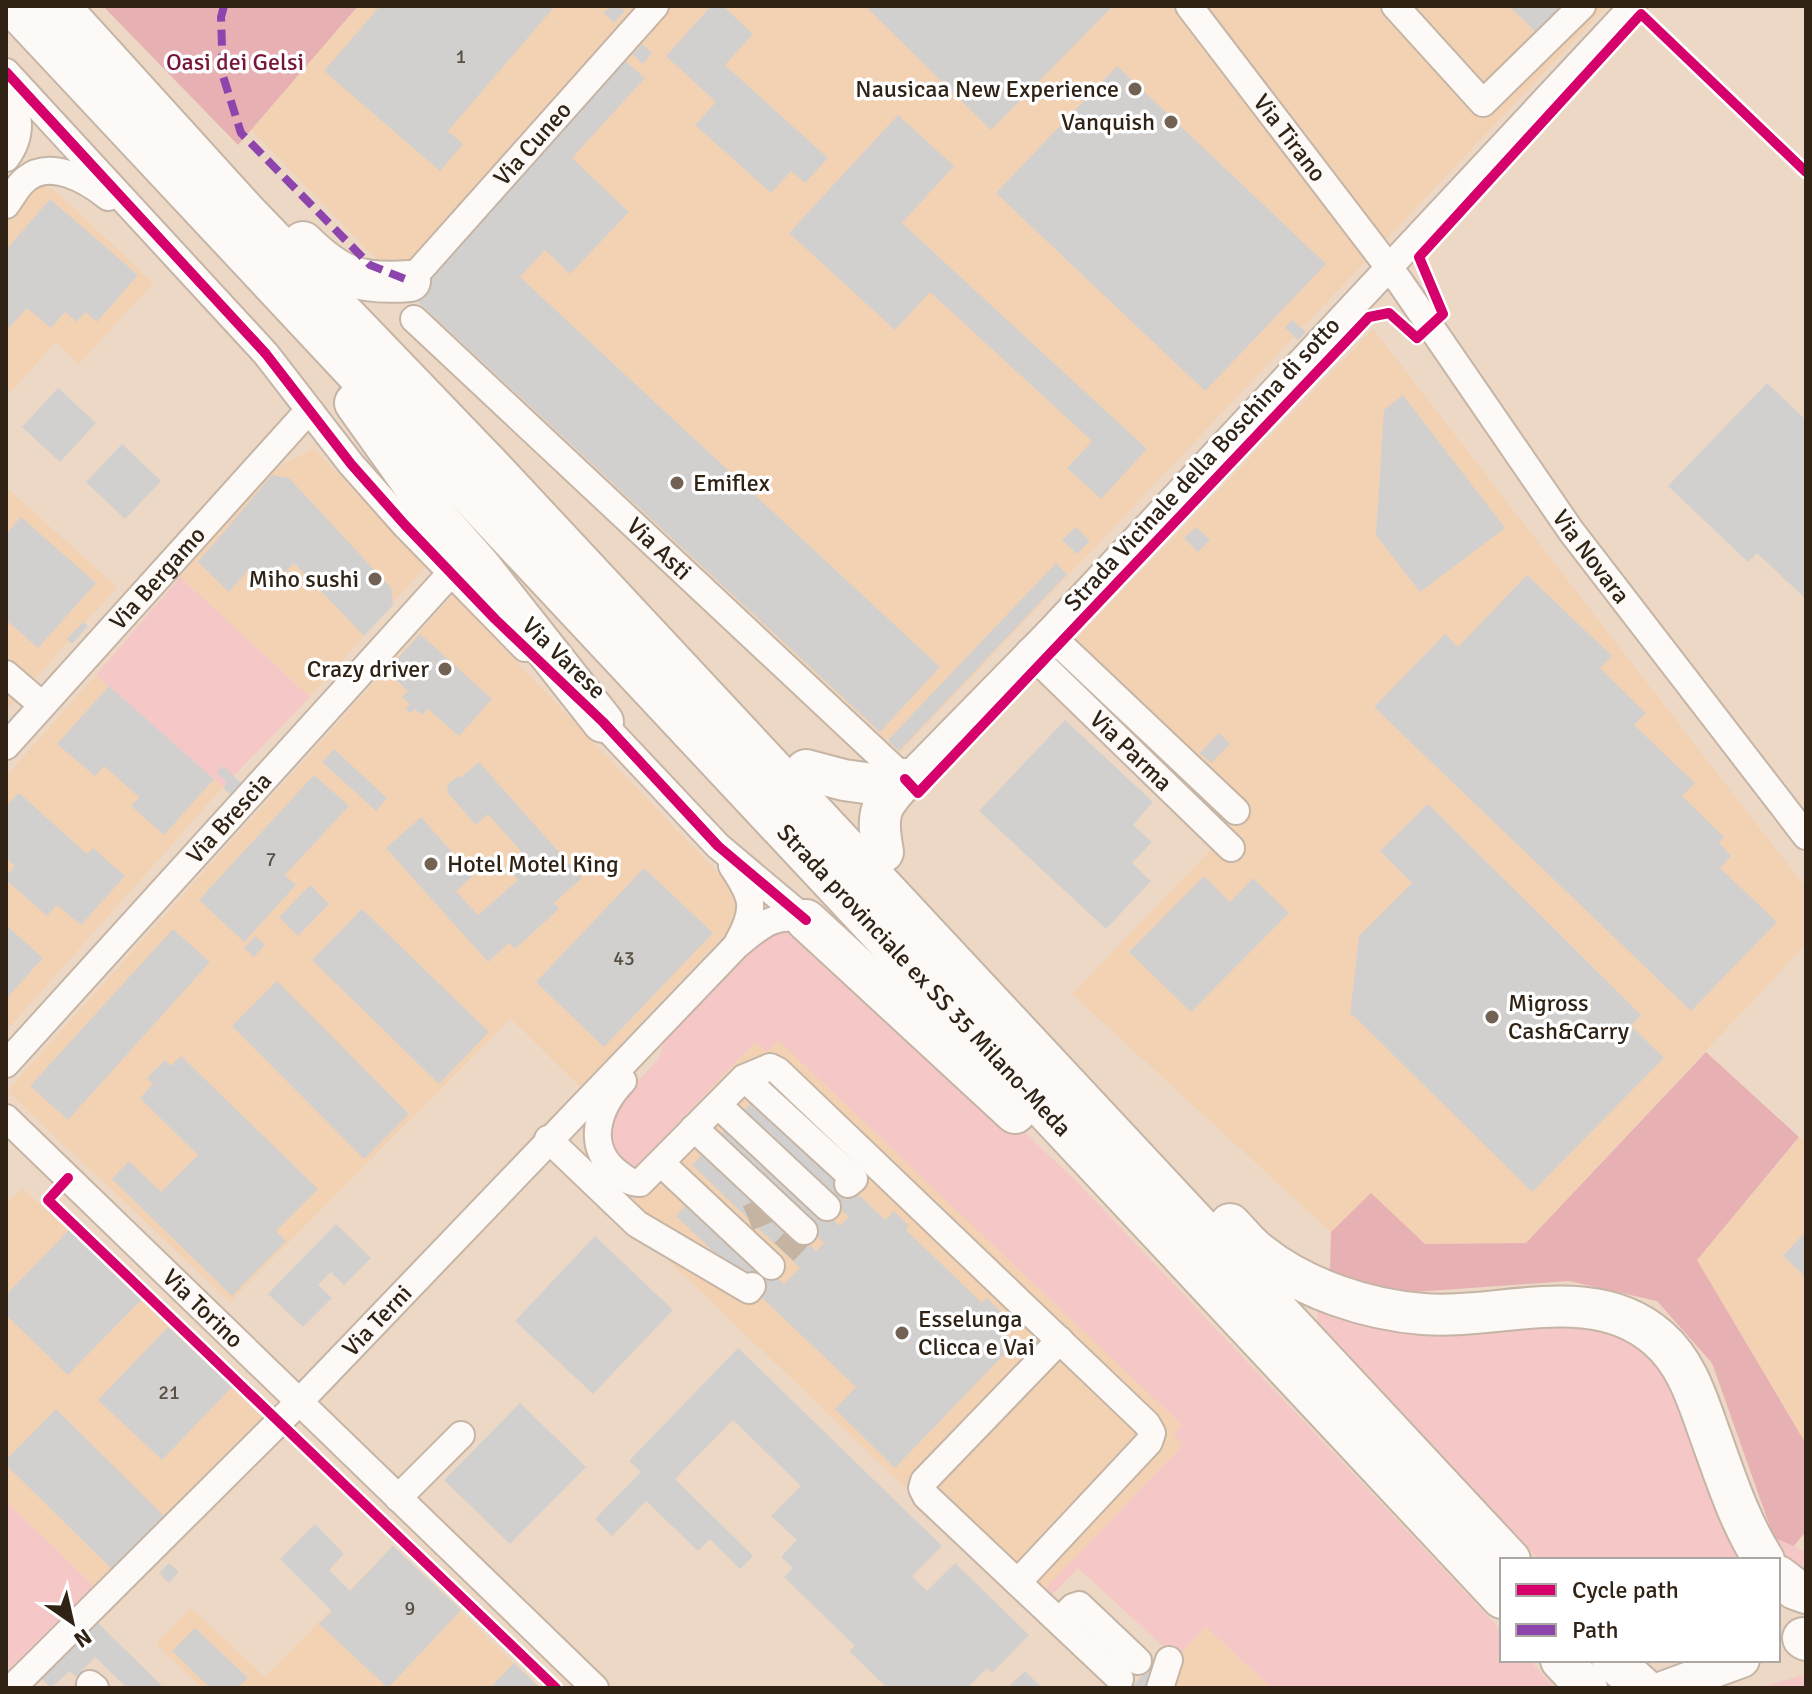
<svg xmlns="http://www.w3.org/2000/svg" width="1812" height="1694" font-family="Signika,sans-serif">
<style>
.built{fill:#f3d2b3}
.green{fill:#f5c8c7}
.forest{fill:#e7b0b3}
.building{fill:#d2d0ce}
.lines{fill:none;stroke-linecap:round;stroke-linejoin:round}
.minor-tunnel{stroke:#c6b4a2;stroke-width:26;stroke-dasharray:26 13;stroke-linecap:butt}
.minor-casing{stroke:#c5b5a6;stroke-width:30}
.major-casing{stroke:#c5b5a6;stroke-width:38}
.highway-casing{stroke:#c5b5a6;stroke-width:44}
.minor{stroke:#fcf9f6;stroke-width:26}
.major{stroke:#fcf9f6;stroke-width:34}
.highway{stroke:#fcf9f6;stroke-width:40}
.quiet{stroke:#8e44ad;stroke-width:8;stroke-dasharray:16 8;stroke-linecap:butt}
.cycleway-casing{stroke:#fff;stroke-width:15}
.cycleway{stroke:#d6006c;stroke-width:10}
.poi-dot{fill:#726253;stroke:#fff;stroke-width:3}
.labels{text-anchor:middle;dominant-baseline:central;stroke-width:7;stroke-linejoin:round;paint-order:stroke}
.number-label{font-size:20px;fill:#584e44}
.park-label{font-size:24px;fill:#761539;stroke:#fff}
.poi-label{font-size:24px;fill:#302316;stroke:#fff;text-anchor:end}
.street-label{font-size:24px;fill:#302316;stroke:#fff}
</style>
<rect width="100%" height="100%" fill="#ecd8c5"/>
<path class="built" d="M358,6H1607L900,753L414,298L251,130Z
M35,185L53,189L153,283L79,364L56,342L6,397V220Z
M1373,329L1806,888V944L1526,1243L1425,1244L1371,1194L1331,1232L1072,994L1251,808L1075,640Z
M314,448L425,567L310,697L180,577L269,473Z
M6,487L117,587L6,711Z
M453,595L733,889L742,916L580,1087L485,993L510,1019L230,1302L7,1091Z
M96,675L223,787L6,1031V776Z
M778,1040L1182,1425L1174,1435L1183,1445L1043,1592L1020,1598L619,1213L647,1182L633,1169L756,1042Z
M1800,1137L1806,1142V1444L1697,1260Z
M22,1188L69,1230L263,1418L96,1588L6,1501V1205Z
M393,1546L540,1688H202L156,1644L191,1608L265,1677Z
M1206,1627L1272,1688H1131L1166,1650L1176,1658Z"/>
<path class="green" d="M180,577L310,697L223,787L96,675Z
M794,926L992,1101L1080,1185L1502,1631V1660H1529L1556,1688H1272L1206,1627L1176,1658L1078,1568L1047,1600L1043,1591L1183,1445L1173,1435L1182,1425L778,1040L767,1052L755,1042L634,1169L605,1149L607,1113L657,1061L671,1025L769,933Z
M1317,1305L1554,1317L1629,1333L1672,1374L1749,1560H1539L1317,1321Z
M6,1501L96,1588L6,1680Z
M1750,1523L1806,1552V1585Z
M1806,1674V1688H1760Z"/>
<path class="forest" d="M103,6H358L238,145Z
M1706,1052L1799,1137L1697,1260L1806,1444V1531L1794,1546L1774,1538L1712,1363L1657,1301L1569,1281L1415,1292H1374L1330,1271L1331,1232L1371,1193L1425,1244L1526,1243Z"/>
<path class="building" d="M380,6H555L448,131L463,144L440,171L324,71Z
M610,6H619L625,11L614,23L604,13Z
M711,6H723L753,34L725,65L828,158L805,183L791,171L771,193L695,125L716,102L666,56Z
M865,6H1113L991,130Z
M1509,6H1569L1540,36Z
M642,44L652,53L643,64L633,54Z
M625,61L645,78L572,158L629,212L570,274L545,250L520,277L940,667L880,732L414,298L471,229Z
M1117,66L1326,264L1205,391L996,193Z
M898,115L954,166L902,223L1147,449L1101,499L1067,468L1092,441L930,292L895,330L789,233Z
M50,199L138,275L97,322L85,312L77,322L65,312L51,328L27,308L6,331V250Z
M1292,320L1306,332L1298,340L1285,328Z
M1767,383L1806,420V599L1757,553L1748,562L1668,486Z
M58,388L96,423L60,462L22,427Z
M1403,395L1505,528L1420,592L1376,535L1384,410Z
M122,444L161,481L125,519L86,482Z
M272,475L289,478L392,589L393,605L364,636L294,563L279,578L269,570L259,580L249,569L229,592L198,562Z
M21,517L96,583L38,648L6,620V534Z
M1076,527L1090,541L1077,554L1062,540Z
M1196,527L1210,540L1198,552L1184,538Z
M1056,563L1067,574L899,751L888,740Z
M1527,575L1612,656L1600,668L1646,713L1634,725L1695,783L1682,796L1724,837L1719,843L1731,856L1720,868L1777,922L1691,1011L1374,707L1445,634L1458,647Z
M83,622L88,626L72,644L67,639Z
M420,634L492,699L459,736L428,709L422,715L415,709L410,713L405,709L410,704L402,697L408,691L386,671Z
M109,686L214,779L164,835L131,806L139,797L104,766L95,776L57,744Z
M1065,720L1153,802L1133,825L1152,842L1132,863L1151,881L1106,929L979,811Z
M1219,733L1230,744L1211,763L1200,753Z
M334,749L387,798L376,811L322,762Z
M479,762L582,878L554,903L559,909L515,949L509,943L488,962L386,848L421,817L473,876L456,891L478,915L518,880L510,871L526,857L488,814L476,825L446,791L449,788L447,785L458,776L460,778Z
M223,766L241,783L230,794L224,789L226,781L216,773Z
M314,775L349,806L285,875L296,885L244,942L199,900Z
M19,793L87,854L93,848L125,876L81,925L57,905L47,916L6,880V876L15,866L6,858V806Z
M1428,804L1641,1015L1631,1026L1664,1058L1532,1192L1352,1014L1350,1016L1359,936L1412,883L1380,851Z
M644,868L713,933L604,1047L536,982Z
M1204,876L1230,902L1253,878L1289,913L1191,1012L1129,952Z
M310,885L329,904L298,936L279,917Z
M362,909L489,1032L439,1084L312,960Z
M6,925L43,958L6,999Z
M173,929L210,962L68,1120L30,1086Z
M255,936L265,945L254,957L244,948Z
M277,981L409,1114L364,1159L232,1026Z
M181,1056L318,1189L276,1231L286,1241L232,1296L112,1179L129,1161L161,1192L198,1155L140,1098L153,1084L147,1078L165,1060L171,1066Z
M757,1097L885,1220L894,1211L909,1226L906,1230L982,1303L987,1298L1002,1313L994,1322L1015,1343L895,1468L835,1409L856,1387L676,1216L692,1198L784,1284L800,1268L692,1165L708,1148L816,1251L824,1243L716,1139L732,1122L840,1226L849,1217L741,1114Z
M336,1224L371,1258L344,1285L331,1272L318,1285L332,1298L303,1327L268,1294Z
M69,1230L141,1300L68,1375L6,1315V1295Z
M1806,1231V1277L1783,1256Z
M595,1236L673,1310L593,1394L515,1321Z
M168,1327L232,1387L162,1460L98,1400Z
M738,1348L942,1546L912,1576L927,1591L955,1563L1029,1635L992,1673L987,1668L967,1688H887L849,1651L855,1646L784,1577L793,1568L781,1557L797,1540L771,1516L801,1486L733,1420L675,1479L753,1556L740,1569L710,1539L698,1551L646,1501L612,1536L595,1519L641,1472L629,1461Z
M520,1403L586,1467L510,1544L444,1480Z
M56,1409L166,1518L114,1571L6,1465V1460Z
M315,1524L344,1554L329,1570L350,1591L393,1546L461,1610L388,1688L319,1624L332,1611L280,1559Z
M169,1563L179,1572L169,1583L159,1573Z
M96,1621L164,1688H127L95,1657L76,1677L70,1671L51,1688L41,1678Z
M195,1628L248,1678L238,1688H210L172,1651Z
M514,1663L540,1688H490Z
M1150,1667L1160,1677L1154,1688H1131Z
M1025,1671L1042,1688H1007Z"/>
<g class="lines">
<path class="minor-tunnel" d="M748,1218L772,1208
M784,1252L800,1235"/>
<g class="minor-casing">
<g id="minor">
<path id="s1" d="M1189,6L1400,282L1571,531L1806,836"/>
<path d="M1395,6L1483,103L1582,6"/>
<path d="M6,72L266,354L351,464L405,525L525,648"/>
<path d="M6,90C22,112 22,137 6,158"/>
<path d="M6,205C12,197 18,185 26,179C51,159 87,180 108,197"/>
<path id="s2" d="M410,281L655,6"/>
<path id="s3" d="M414,319L905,779L1048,633L1633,6"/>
<path d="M1048,633L1236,811"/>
<path id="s4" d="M1029,652L1231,848"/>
<path d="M6,674L42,705"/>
<path d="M591,711L718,846L806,920"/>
<path id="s5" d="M6,746L309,410"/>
<path d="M732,866C753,897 757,908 738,942"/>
<path id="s6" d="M6,1064L451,573"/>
<path d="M744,1078L854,1179L848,1184"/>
<path d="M623,1081C598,1107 584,1147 618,1173C626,1179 630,1183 640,1183L744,1078L770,1067L778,1071L1147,1424L1152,1433L1149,1442L1018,1582"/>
<path d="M718,1105L827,1207"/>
<path id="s7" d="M6,1118L595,1688"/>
<path d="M694,1128L804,1231"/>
<path d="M548,1139L637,1224L749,1290L752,1286"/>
<path d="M661,1163L771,1266"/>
<path d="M1060,1340L924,1481L922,1488L926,1496L1120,1679"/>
<path d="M398,1498L461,1435"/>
<path d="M1060,1621L1073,1607L1079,1605L1138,1661"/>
<path d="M90,1684L95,1688"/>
<path id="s8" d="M12,1688L300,1401L736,946C759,927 775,911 806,920"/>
<path d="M1160,1688L1169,1660"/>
</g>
</g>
<g class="major-casing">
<path id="major" d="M1665,1688L1742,1660"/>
</g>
<g class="highway-casing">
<g id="highway">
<path id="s9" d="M13,6L1502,1598"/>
<path d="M59,6L244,210L490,466L1510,1560"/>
<path d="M303,242C338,277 360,285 410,281"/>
<path d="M355,403L434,514L479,565L603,722"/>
<path d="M806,770L844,780L872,784L905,779"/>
<path d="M883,852C876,813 879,806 905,779"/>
<path d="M806,920L1015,1113"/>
<path d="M1230,1224C1240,1234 1249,1246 1260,1254C1304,1289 1368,1310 1423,1314C1501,1320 1593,1281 1658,1338C1686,1362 1697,1398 1709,1432C1725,1476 1739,1521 1764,1560"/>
<path d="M1778,1576L1795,1589L1806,1593"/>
<path d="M1803,1638L1806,1640"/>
<path d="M1561,1660L1587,1688"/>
<path d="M1612,1660L1643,1688"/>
</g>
</g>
<use href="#minor" class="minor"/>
<use href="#major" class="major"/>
<use href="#highway" class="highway"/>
<path class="quiet" d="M224,6L221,17L223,76L241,133L370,265L410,281"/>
<g class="cycleway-casing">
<path id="cycleway" d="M6,72L266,354L351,464L405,525L495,619L603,722L718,846L806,920
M905,779L918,793L1369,317L1389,313L1417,338L1443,314L1419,257L1641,14L1806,172
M68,1178L48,1200L556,1688"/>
</g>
<use href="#cycleway" class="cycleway"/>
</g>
<g class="poi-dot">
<circle cx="1135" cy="89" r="8"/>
<circle cx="1171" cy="122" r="8"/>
<circle cx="677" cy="483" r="8"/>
<circle cx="375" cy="579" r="8"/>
<circle cx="445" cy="669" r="8"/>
<circle cx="431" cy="864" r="8"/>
<circle cx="1492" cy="1017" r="8"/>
<circle cx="902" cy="1333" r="8"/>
</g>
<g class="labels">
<g class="number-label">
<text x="461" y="56">1</text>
<text x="271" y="859">7</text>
<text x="624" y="958">43</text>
<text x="169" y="1392">21</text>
<text x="410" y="1608">9</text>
</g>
<g class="park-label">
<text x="235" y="62">Oasi dei Gelsi</text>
</g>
<g class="poi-label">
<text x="1119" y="89">Nausicaa New Experience</text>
<text x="1155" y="122">Vanquish</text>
<text x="693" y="483" text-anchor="start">Emiflex</text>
<text x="359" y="579">Miho sushi</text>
<text x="429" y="669">Crazy driver</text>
<text x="447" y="864" text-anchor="start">Hotel Motel King</text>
<text x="1508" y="1003" text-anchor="start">Migross<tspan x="1508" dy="28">Cash&amp;Carry</tspan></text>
<text x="918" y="1319" text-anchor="start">Esselunga<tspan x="918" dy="28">Clicca e Vai</tspan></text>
</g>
<g class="street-label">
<text stroke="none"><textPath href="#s1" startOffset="166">Via Tirano</textPath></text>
<text stroke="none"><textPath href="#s2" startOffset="184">Via Cuneo</textPath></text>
<text transform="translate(1202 464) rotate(-47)">Strada Vicinale della Boschina di sotto</text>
<text stroke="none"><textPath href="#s3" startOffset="336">Via Asti</textPath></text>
<text stroke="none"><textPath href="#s1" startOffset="682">Via Novara</textPath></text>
<text stroke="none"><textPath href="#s5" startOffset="226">Via Bergamo</textPath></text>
<text transform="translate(564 658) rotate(44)">Via Varese</text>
<text stroke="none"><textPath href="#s4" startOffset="142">Via Parma</textPath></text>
<text stroke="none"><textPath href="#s6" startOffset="332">Via Brescia</textPath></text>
<text stroke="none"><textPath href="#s9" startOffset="1334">Strada provinciale ex SS 35 Milano-Meda</textPath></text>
<text stroke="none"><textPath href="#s7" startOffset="274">Via Torino</textPath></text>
<text stroke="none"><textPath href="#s8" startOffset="518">Via Terni</textPath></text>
</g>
</g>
<rect width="1812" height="1694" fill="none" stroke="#302316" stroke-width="16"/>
<rect x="1500" y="1558" width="280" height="104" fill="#ffffff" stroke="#aca7a2" stroke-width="2"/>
<rect x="1516" y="1584" width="40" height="12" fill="#d6006c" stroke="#aca7a2" stroke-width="2"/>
<text x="1572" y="1598" font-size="24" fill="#302316">Cycle path</text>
<rect x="1516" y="1624" width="40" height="12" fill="#8e44ad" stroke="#aca7a2" stroke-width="2"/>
<text x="1572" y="1638" font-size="24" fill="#302316">Path</text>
<g transform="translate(72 1622) rotate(146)" stroke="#ffffff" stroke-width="6" paint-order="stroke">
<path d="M0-6L14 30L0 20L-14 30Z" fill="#302316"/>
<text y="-12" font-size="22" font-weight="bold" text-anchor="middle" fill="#302316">N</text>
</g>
</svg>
